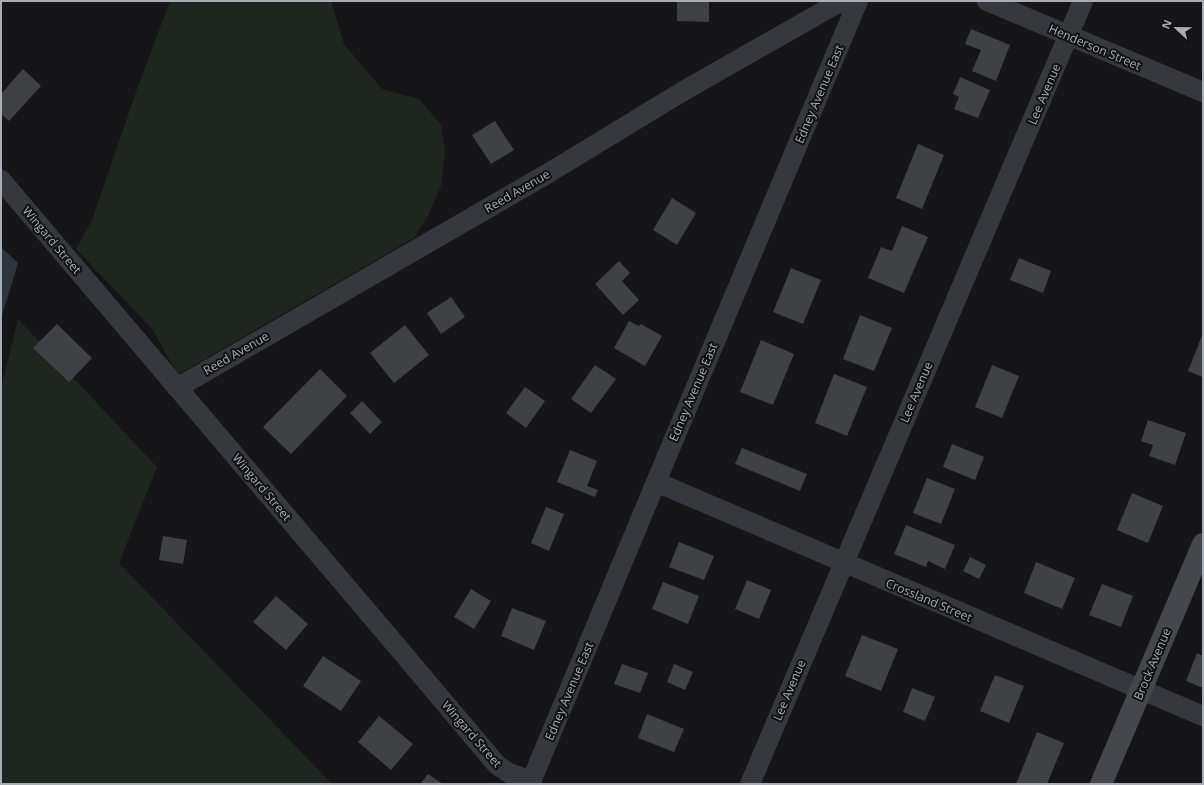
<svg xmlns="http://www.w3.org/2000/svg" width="1204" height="785" font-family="'Open Sans',sans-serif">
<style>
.green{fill:#1e261f}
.water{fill:#2c353c}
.building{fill:#404145}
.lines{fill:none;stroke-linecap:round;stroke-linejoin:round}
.street{stroke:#37383d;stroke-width:20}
.secondary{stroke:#45474d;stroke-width:22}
.labels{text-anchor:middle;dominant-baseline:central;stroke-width:4;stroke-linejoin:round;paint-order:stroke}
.street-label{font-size:12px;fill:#a8adb8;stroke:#111113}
</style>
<rect width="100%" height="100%" fill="#161618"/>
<path class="green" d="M170,1H331L344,44L382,89L419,99L441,125L445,151L441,186L428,216L414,238L179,374L174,368L153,330L76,249L92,220L137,89Z
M18,319L157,467L119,563L332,784H1V388Z"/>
<path class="water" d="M1,247L18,263L1,319Z"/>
<path class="building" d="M677,1H709V22L677,21Z
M971,29L1010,45L996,81L972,71L981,50L965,44Z
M23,69L41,86L9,121L1,114V94Z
M960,77L990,90L978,118L954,109L959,97L953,94Z
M495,121L514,150L491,164L472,135Z
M918,144L944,155L922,209L896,198Z
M672,198L696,213L677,245L653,230Z
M902,226L928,237L904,293L868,278L881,247L892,251Z
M1019,258L1051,271L1043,293L1010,280Z
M619,261L630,273L622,281L639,300L623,315L595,284Z
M791,268L821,280L803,324L773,312Z
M451,297L465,317L441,334L427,313Z
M860,315L892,328L874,371L843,359Z
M629,321L639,326L641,324L662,336L645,366L614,348Z
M57,324L92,358L69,382L33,348Z
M405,325L429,355L394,383L370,353Z
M1203,333V377L1188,371Z
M761,340L794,354L773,405L740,392Z
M595,365L616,379L591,413L571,399Z
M992,365L1019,376L1002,418L975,407Z
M320,369L347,396L291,454L263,427Z
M834,374L867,387L847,436L815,423Z
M525,387L545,401L526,428L506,413Z
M362,401L382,422L370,434L350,413Z
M1148,420L1186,433L1175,465L1149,456L1153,445L1141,441Z
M952,444L984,457L975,480L943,467Z
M742,448L807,474L800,491L735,464Z
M570,450L597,461L587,486L598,490L595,497L557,482Z
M927,478L955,489L941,524L913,513Z
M1132,493L1163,506L1148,543L1117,530Z
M546,507L564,514L549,551L531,543Z
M906,525L955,545L945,569L928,561L926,567L894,554Z
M163,536L187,540L183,564L159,560Z
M679,542L714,556L704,580L669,567Z
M970,557L986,565L979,579L963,571Z
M1036,562L1075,578L1062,609L1024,593Z
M747,580L771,590L759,619L735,609Z
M663,582L699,596L688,624L652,609Z
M1102,584L1133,596L1121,627L1089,615Z
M471,589L491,601L474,629L454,617Z
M276,596L308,624L286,650L253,622Z
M512,608L546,621L534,650L501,636Z
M862,635L898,649L881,691L845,676Z
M1197,653L1203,656V688L1186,681Z
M323,656L361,681L341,711L303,686Z
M622,664L648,673L640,693L614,684Z
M674,664L693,672L685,690L667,682Z
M995,675L1024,686L1009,723L980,711Z
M912,688L935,697L925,721L903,712Z
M647,714L684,729L674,752L638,738Z
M379,716L413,744L391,770L358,742Z
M1037,732L1064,743L1047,784H1016Z
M428,774L443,784H420Z"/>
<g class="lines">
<path class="street" d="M987,1L1203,92
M1,180L395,644L497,765L509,773L532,781
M177,388L547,174L680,93L829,8L842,2H858
M656,482L1203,716
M530,784L656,482L858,1
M750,784L1083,1"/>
<path class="secondary" d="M1101,784L1203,544"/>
</g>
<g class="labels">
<g class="street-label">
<text transform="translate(1095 47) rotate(23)">Henderson Street</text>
<text transform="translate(819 94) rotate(-67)">Edney Avenue East</text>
<text transform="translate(1044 94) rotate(-67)">Lee Avenue</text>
<text transform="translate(517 191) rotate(-30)">Reed Avenue</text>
<text transform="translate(52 240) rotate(50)">Wingard Street</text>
<text transform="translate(236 353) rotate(-30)">Reed Avenue</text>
<text transform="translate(693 392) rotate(-67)">Edney Avenue East</text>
<text transform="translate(916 392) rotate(-67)">Lee Avenue</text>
<text transform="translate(262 487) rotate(50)">Wingard Street</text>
<text transform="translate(929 600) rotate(23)">Crossland Street</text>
<text transform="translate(1152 664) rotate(-67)">Brock Avenue</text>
<text transform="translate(789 690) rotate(-67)">Lee Avenue</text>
<text transform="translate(569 691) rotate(-67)">Edney Avenue East</text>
<text transform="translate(472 734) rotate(49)">Wingard Street</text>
</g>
</g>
<rect width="1204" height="785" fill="none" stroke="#a8adb8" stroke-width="4"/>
<g transform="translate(1176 28) rotate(292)" stroke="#111113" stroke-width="3" paint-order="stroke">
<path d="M0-3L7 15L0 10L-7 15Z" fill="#a8adb8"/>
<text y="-6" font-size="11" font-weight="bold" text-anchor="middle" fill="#a8adb8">N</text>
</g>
</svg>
